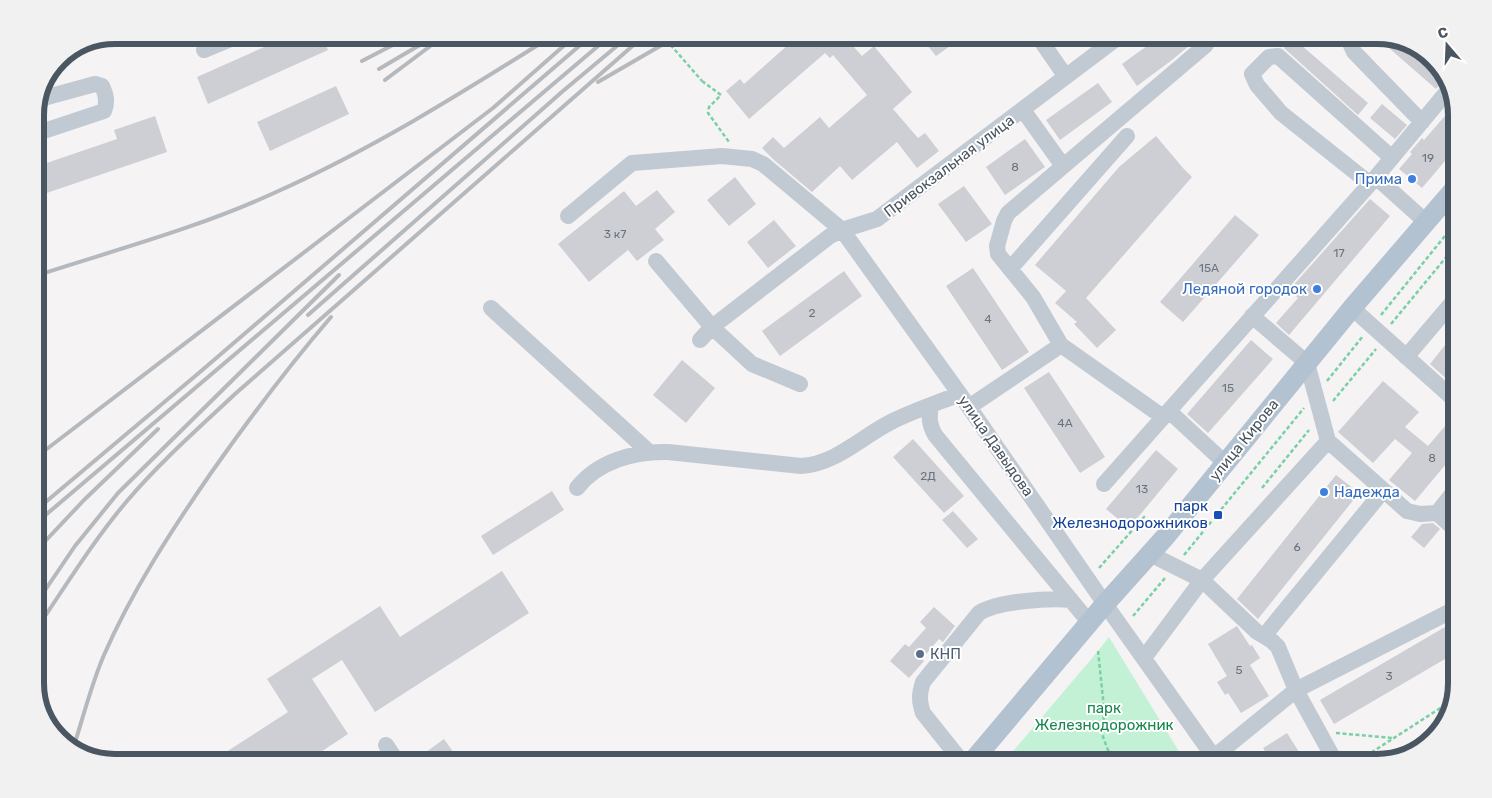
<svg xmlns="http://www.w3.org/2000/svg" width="1492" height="798" font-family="Rubik,sans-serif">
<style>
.green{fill:#c3f1d5}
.building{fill:#cdcfd5}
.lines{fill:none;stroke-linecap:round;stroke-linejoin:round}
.path{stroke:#7ad0a6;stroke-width:2.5;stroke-dasharray:4 2.5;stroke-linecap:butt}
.minor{stroke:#c1cad2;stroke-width:16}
.major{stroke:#b3c2d1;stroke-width:20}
.rail{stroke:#b5b8bd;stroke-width:4}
.path-bridge{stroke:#7ad0a6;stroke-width:2.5;stroke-dasharray:4 2.5;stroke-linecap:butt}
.shop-dot{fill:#3f7fe0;stroke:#fff;stroke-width:2}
.transit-dot{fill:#1a4fb4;stroke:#fff;stroke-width:2}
.service-dot{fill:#5c6f8a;stroke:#fff;stroke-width:2}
.labels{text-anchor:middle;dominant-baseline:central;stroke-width:4;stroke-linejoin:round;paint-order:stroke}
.number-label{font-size:12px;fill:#6b747e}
.street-label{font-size:15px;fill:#4a5661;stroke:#fff}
.shop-label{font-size:15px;fill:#366cbe;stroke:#fff;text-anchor:end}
.transit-label{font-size:15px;fill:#164399;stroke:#fff;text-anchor:end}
.service-label{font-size:15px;fill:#4e5e75;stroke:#fff;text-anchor:start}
.park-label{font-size:15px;fill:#17864f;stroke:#fff}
.rim{fill:none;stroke:#4a5661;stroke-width:6}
</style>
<rect width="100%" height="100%" fill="#f5f3f3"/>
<path class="green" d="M1109,637L1186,763H1003L1098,651Z"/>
<path class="building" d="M291,35H321L328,50L208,104L197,77Z
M799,35H843L862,56L874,46L912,92L893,109L918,138L925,133L939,151L917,168L897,142L852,180L840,166L812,192L774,160L762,148L773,137L784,148L820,117L829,128L867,95L833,55L830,58L825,53L749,119L726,91L740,79L744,84Z
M919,35H946L953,44L936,56Z
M1162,35H1192L1196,40L1172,60L1137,86L1122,64Z
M1374,35L1413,43L1444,71L1446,78L1436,89Z
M1293,38L1368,103L1358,115L1284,48Z
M1098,83L1112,102L1060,140L1046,120Z
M336,86L349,114L270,151L257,122Z
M1382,104L1407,125L1395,139L1370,118Z
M1451,109L1457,114V147L1422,188L1399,169L1412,154L1410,152L1422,138L1424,140Z
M155,116L167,152L35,197V167L117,139L114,130Z
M1156,136L1183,168L1192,177L1086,298L1116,330L1097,348L1074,324L1077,322L1055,303L1066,291L1035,265L1119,167Z
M1025,139L1045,167L1005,195L986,167Z
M735,177L756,204L729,226L707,200Z
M964,186L992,224L966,242L938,204Z
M657,190L675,212L655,229L664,240L637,261L628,250L589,282L558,244L624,191L636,206Z
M1370,199L1390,216L1289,335L1276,323L1298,298L1289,290Z
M1235,215L1259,235L1183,322L1160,302Z
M774,220L796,246L768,268L747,242Z
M973,268L1029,352L1002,370L946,286Z
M844,271L862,296L780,356L762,331Z
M1457,330V374L1450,382L1430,364Z
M1251,340L1273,359L1208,433L1187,414Z
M682,360L715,388L686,423L653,395Z
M1049,372L1105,457L1080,473L1024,388Z
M1383,381L1419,412L1405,427L1428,446L1457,412V473L1446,464L1415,501L1389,480L1412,453L1395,439L1373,463L1338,432Z
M913,439L964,496L944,513L893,457Z
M1156,450L1178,469L1129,528L1106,509Z
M1336,475L1359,493L1258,619L1237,599Z
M552,491L564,510L493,555L481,536Z
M953,511L978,539L967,548L942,520Z
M1433,523L1440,529L1424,548L1411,537L1422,524Z
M502,571L529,613L375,712L342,660L312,679L348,734L304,763H209L288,712L267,679L380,606L400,637Z
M934,607L955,626L943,642L939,639L922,659L924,661L909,678L890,661L905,644L909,647L926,628L920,622Z
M1457,620V652L1334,724L1320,700Z
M1237,626L1250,646L1252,645L1260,658L1250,665L1269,696L1241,713L1228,693L1225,695L1217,682L1227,676L1208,644Z
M1287,733L1306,763H1272L1263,748Z
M444,739L461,763H411Z"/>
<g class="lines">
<path class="path" d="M702,81L721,95L709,107L708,113L729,142
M1381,315L1457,221
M1391,324L1457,244
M1327,381L1363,336
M1333,401L1376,349
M1262,488L1309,430
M1184,555L1304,408
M1099,568L1144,517L1152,525
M1133,616L1165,578
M1098,651L1104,708L1103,737L1113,763
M1336,733L1393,738
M1355,763L1453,700"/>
<path class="minor" d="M1037,35L1066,77
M1351,35L1349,41L1354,52L1422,122
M204,50L240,35
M1023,110L1063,166
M35,134L104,111C108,102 106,94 102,86L95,84L40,99
M1376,177L1426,222
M1369,183L1281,113L1257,85L1252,74L1269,57L1278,56L1392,158
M568,216L632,163L722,156L752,159L763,164L842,230L969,407L1105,604L1218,763
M656,261L712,327L752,364L800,384
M1010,269L1127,136
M491,308L648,451
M1352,308L1457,402
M1252,316L1307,363L1328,441L1407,511L1420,514L1437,513L1457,488
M700,340L712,327L830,236L842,230L877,219L1121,35
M1406,357L1457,297
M931,406C929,418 929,424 935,435L1089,622
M969,407L1061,345
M1169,411L1225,463
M1163,417L1061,345L1033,297L998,254L997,246L1004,221L1008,213L1206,45V35
M1104,484L1376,177L1450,88
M577,488C598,461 635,451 668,452L801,466C836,464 861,437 891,422C913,411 937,403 960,394
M1437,513L1457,531
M1150,554L1202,580L1257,632L1272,641L1278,647L1296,690L1336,763
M1264,636L1383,491
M1144,658L1202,580L1328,441
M386,745L398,763
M1214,757L1296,690L1457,608
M963,763L923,713C919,701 919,694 923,682L979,613C998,601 1048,598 1071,600"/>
<path class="major" d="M971,763L1105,604L1166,536L1352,308L1457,186"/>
<path class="rail" d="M362,61L412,35
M379,69L430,39
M385,80L445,35
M598,82L679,35
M35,276C115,250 198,228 274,193C373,149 463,92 554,35
M308,315L563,91L630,35
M35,458L493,108L576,35
M35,511L200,372L592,35
M35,524L611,35
M35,552L84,500L158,429
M35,605L75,546L118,493L339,275
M35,631C65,587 93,541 127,501C160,462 199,428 235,394L645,35
M73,749C83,718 91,685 104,655C132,591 171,531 211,473C249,419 288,367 331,317"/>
<path class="path-bridge" d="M662,35L702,81"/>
</g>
<g class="shop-dot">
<circle cx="1412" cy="179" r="5"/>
<circle cx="1317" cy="289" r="5"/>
<circle cx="1324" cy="492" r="5"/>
</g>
<rect class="transit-dot" x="1213" y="510" width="10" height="10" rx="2.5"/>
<circle class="service-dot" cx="920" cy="654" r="5"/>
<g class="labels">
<g class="number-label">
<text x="1428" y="158">19</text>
<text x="1015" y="167">8</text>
<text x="615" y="234">3 к7</text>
<text x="1339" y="253">17</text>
<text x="1209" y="268">15А</text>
<text x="812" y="313">2</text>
<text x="988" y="319">4</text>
<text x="1228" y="388">15</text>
<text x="1065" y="423">4А</text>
<text x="1432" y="458">8</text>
<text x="928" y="476">2Д</text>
<text x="1142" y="489">13</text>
<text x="1297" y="547">6</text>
<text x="1239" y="670">5</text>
<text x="1389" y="676">3</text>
</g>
<g class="street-label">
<text transform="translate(949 166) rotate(-37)">Привокзальная улица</text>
<text transform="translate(1244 440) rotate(-51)">улица Кирова</text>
<text transform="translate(996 446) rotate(55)">улица Давыдова</text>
</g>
<g class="shop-label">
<text x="1402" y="179">Прима</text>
<text x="1307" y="289">Ледяной городок</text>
<text x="1334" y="492" text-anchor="start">Надежда</text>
</g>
<g class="transit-label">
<text x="1208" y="506">парк<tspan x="1208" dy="17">Железнодорожников</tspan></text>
</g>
<g class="service-label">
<text x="930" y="654">КНП</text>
</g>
<g class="park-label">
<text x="1104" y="708">парк<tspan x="1104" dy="17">Железнодорожник</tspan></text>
</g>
</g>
<path d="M0 0H1492V798H0ZM115 44H1377A71 71 0 0 1 1448 115V683A71 71 0 0 1 1377 754H115A71 71 0 0 1 44 683V115A71 71 0 0 1 115 44Z" fill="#f1f1f2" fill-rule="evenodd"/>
<path class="rim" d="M115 44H1377A71 71 0 0 1 1448 115V683A71 71 0 0 1 1377 754H115A71 71 0 0 1 44 683V115A71 71 0 0 1 115 44Z"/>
<g transform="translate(1447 45) rotate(341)" stroke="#ffffff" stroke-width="4" paint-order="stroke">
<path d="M0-4L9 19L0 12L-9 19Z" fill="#4a5661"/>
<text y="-8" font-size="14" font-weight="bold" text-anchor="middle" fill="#4a5661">С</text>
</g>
</svg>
